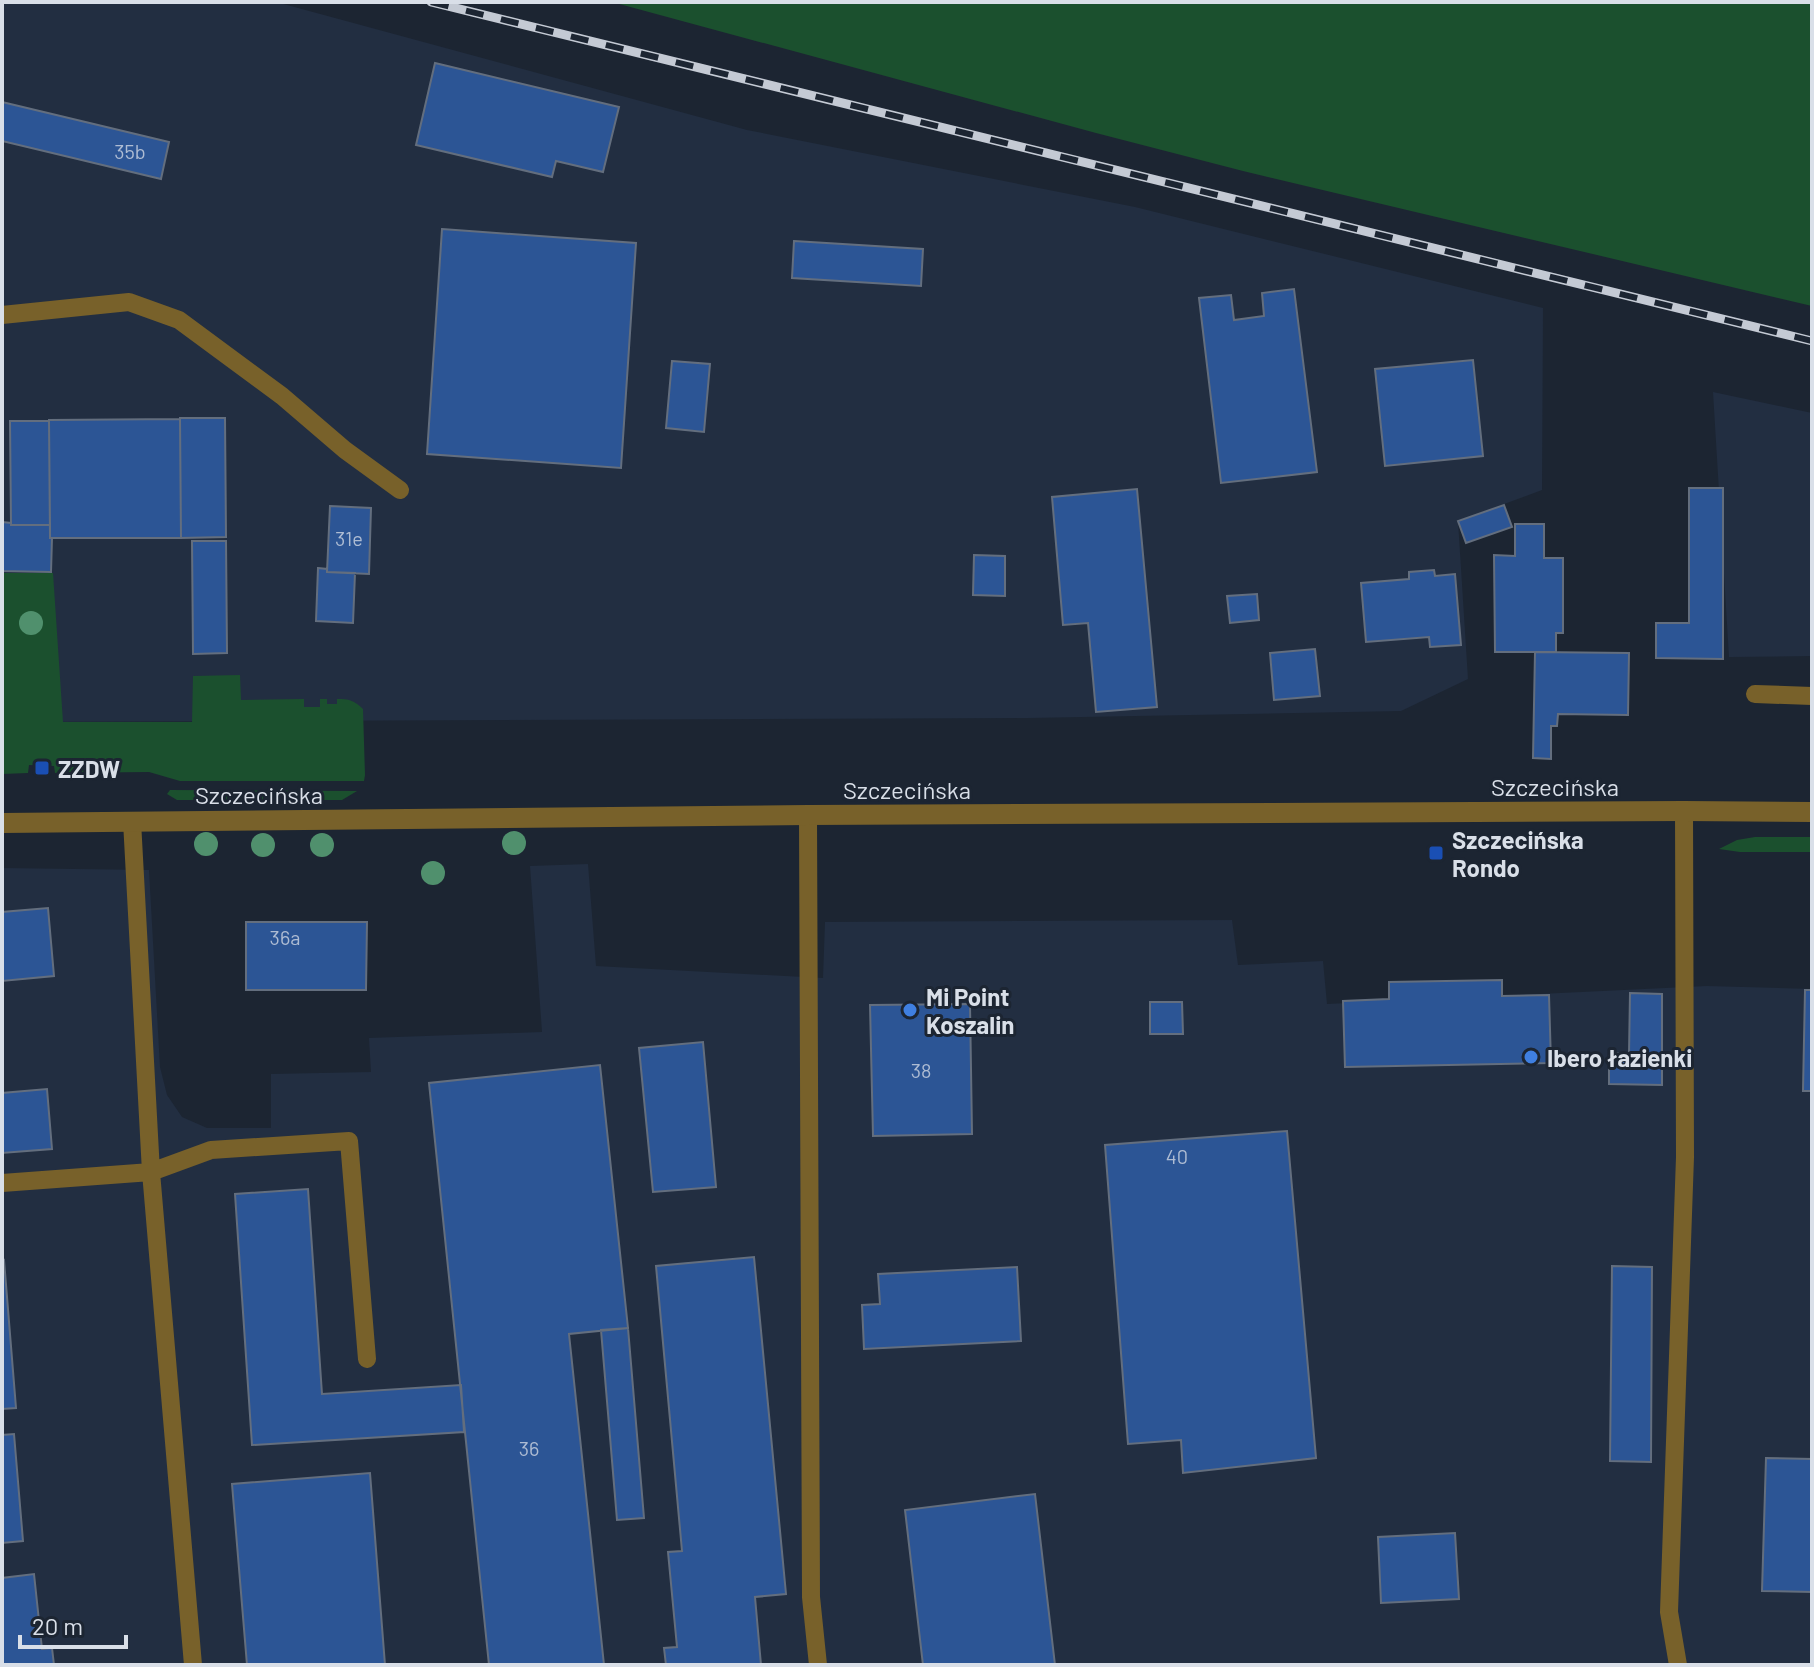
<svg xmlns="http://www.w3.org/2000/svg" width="1814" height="1667" font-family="Barlow,sans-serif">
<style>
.built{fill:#222e41}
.green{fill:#1b502e}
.building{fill:#2c5595;stroke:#636e7e;stroke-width:2}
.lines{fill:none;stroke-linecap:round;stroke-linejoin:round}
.service{stroke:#78612a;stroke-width:18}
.tertiary{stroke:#78612a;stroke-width:20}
.rail-casing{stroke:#c4cad4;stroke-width:9}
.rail{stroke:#1c2532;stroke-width:6;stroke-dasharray:18;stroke-linecap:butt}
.tree{fill:#50906d}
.transit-dot{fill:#1a4fb4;stroke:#1c2532;stroke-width:3}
.shop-dot{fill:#3f7fe0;stroke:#1c2532;stroke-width:3}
.labels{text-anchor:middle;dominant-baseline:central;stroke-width:6;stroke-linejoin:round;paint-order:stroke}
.number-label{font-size:20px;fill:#aebcd3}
.poi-label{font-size:24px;font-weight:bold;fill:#d9dfe8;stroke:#1c2532;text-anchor:start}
.street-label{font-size:24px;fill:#d9dfe8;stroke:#1c2532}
</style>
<rect width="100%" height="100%" fill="#1c2532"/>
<path class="built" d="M2,2H276L747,130L1135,207L1543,308L1542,490L1458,521L1468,679L1401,711L1028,718L2,722Z
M1713,392L1812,413V656L1729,657Z
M588,864L596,966L823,978L825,922L1232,920L1238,965L1323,961L1327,1004L1707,986L1812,989V1665H2V868L149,870L160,1067L167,1095L182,1117L207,1128H271V1074L371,1072L369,1038L542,1032L530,866Z"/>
<path class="green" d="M612,2H1812V306L1243,171L1096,133Z
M2,573H53L63,722H192L193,676L240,675L241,700L304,699V707H320V699H327V704H337V699C349,699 354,700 363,709L365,775L364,781H180L149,772L55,773L54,766L29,765L28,773L2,774Z
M170,790L357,791L342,800H177L167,794Z
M1755,837H1812V852H1740L1719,849L1737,840Z"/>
<path class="building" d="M435,63L619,107L603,172L556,161L552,177L416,145Z
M2,102L169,142L161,179L2,141Z
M442,229L636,243L621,468L427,454Z
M794,241L923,249L921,286L792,278Z
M1294,289L1317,472L1221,483L1199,298L1231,295L1234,320L1264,316L1262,293Z
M1473,360L1483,456L1385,466L1375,369Z
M672,361L710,364L704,432L666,428Z
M180,418H225L226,537L181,538Z
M180,419L181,538H50L49,420Z
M10,421H49L50,525H11Z
M1689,488H1723V659L1656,658V623H1689Z
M1137,489L1157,707L1096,712L1088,623L1063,625L1052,497Z
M1504,505L1512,527L1466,543L1458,521Z
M330,506L371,508L369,574L327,572Z
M2,522L11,523V525H50V538H52L51,572L2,571Z
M1515,524H1544V558H1563V633H1556V652H1495L1494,555L1515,556Z
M192,541H226L227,653L193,654Z
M974,555L1005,556V596L973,595Z
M318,568L327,569V572L355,573L353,623L316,621Z
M1434,570L1435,576L1455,574L1461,645L1430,647L1429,637L1366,642L1361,583L1409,579V572Z
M1257,594L1259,620L1230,623L1227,596Z
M1315,649L1320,696L1274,700L1270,653Z
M1535,652L1629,653L1628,715L1558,714L1557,726H1551V759L1533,758Z
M48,908L54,976L2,981V912Z
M246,922H367L366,990H246Z
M1502,980V996L1549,995L1551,1063L1345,1067L1343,1001L1389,999V982Z
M1805,990H1812V1091H1803Z
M1630,993L1662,994V1085L1609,1084V1053L1629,1054Z
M1150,1002H1182L1183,1034H1150Z
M970,1004L972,1134L873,1136L870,1005Z
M703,1042L716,1187L653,1192L639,1048Z
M600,1065L628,1328L569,1334L604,1665H489L429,1083Z
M47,1089L52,1149L2,1153V1093Z
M1287,1131L1316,1458L1183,1473L1181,1440L1128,1444L1105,1145Z
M308,1189L322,1394L461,1385L464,1432L252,1445L235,1194Z
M754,1257L786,1594L755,1597L761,1665H666L664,1648L677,1647L668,1552L682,1551L656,1266Z
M4,1260L16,1408L2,1409V1261Z
M1612,1266L1652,1267L1651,1462L1610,1461Z
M1017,1267L1021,1341L864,1349L862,1305L880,1304L878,1274Z
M628,1328L644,1518L617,1520L601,1330Z
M14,1434L23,1541L2,1543V1435Z
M1766,1458L1812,1459V1592L1762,1591Z
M370,1473L385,1665H247L232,1484Z
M1035,1494L1055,1665H923L905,1510Z
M1455,1533L1459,1599L1381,1603L1378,1537Z
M34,1574L42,1649L52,1648L54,1665H2V1578Z"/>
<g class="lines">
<path class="service" d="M2,315L129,302L179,320L282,396L345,450L400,490
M1755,694L1812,696
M808,815L811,1597L818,1665
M2,1183L151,1172L132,821
M193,1665L151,1172L211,1150L349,1141L367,1359
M1678,1665L1669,1612L1685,1157L1684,811"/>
<path class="tertiary" d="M2,823L808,815L1684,811L1812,812"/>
<g class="rail-casing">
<path id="rail" d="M431,2L1812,341"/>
</g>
<use href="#rail" class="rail"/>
</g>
<g class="tree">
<circle cx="31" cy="623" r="12"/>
<circle cx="514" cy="843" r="12"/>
<circle cx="206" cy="844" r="12"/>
<circle cx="263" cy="845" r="12"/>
<circle cx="322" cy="845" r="12"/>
<circle cx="433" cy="873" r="12"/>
</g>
<g class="transit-dot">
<rect x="34" y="760" width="16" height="16" rx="4"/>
<rect x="1428" y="845" width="16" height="16" rx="4"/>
</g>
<g class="shop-dot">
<circle cx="910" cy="1010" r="8"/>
<circle cx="1531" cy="1057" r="8"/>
</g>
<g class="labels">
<g class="number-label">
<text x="130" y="151">35b</text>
<text x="349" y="538">31e</text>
<text x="285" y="937">36a</text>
<text x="921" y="1070">38</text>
<text x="1177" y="1156">40</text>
<text x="529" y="1448">36</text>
</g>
<g class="poi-label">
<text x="58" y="768">ZZDW</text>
<text x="1452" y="839">Szczecińska<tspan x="1452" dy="28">Rondo</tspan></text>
<text x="926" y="996">Mi Point<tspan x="926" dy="28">Koszalin</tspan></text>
<text x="1547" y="1057">Ibero łazienki</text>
</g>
<g class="street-label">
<text x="1555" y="786">Szczecińska</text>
<text x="907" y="789">Szczecińska</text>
<text x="259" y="794">Szczecińska</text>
</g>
</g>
<rect width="1814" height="1667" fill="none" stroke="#d9dfe8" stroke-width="8"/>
<path d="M20 1635v12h106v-12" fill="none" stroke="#d9dfe8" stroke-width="4"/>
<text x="32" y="1635" font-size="24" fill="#d9dfe8" stroke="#1c2532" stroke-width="6" paint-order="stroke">20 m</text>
</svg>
